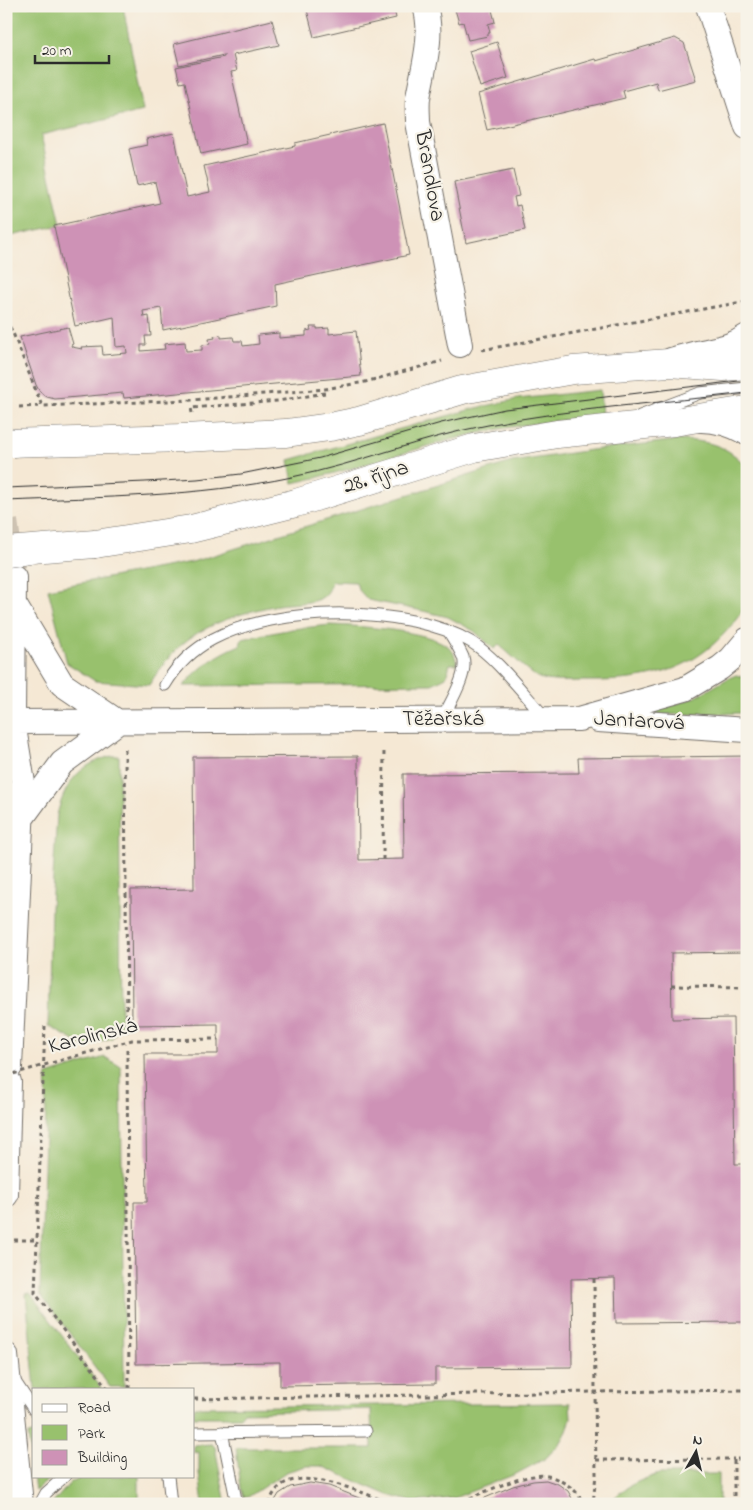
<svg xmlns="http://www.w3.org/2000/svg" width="753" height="1510" font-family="'Indie Flower',sans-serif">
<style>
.green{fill:#98c16d;stroke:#62764c}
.building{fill:#ce92b6}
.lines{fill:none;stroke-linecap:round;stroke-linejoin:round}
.minor-tunnel{stroke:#cdc2b2;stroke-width:24;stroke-dasharray:24 12;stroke-linecap:butt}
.service-casing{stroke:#726d66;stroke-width:13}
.minor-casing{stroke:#726d66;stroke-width:26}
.tertiary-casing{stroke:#726d66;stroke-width:29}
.trunk-casing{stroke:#726d66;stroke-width:29}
.path{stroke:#726d66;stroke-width:3;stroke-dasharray:4 4;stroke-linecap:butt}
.service{stroke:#fff;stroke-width:11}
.minor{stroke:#fff;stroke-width:24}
.tertiary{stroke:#fff;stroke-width:28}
.trunk{stroke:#fff;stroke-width:28}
.tram{stroke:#2b2b2b;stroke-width:1}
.tertiary-bridge-casing{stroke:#726d66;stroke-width:29;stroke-linecap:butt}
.trunk-bridge-casing{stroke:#726d66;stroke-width:29;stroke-linecap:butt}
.path-bridge{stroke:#726d66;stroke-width:3;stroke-dasharray:4 4;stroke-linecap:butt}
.tertiary-bridge{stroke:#fff;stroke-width:28}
.trunk-bridge{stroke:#fff;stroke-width:28}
.labels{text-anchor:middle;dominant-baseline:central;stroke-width:4.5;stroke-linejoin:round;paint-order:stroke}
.street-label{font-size:22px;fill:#2b2b2b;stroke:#f7f3e8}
</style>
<rect width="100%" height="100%" fill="#f7f3e8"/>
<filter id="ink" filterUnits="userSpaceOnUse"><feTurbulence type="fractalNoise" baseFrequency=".02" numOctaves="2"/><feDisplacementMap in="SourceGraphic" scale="10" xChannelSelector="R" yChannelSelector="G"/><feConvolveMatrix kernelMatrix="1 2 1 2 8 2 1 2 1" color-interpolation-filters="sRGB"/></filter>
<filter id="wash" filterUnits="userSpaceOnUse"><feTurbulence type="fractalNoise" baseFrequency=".0096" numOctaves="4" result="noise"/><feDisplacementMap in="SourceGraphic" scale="20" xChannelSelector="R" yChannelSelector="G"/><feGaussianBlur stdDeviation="1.12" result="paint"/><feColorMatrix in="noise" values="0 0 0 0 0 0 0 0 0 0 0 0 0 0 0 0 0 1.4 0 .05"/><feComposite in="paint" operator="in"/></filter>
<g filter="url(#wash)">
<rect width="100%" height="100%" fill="#f5e8d4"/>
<path class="green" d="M6,6H123L143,111L41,135L61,225L6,237Z
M600,390L602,416C556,421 510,425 466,436C408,450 351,471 293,483L289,460L472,409L518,399Z
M680,440C709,441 727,445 747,467V604C705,669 657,682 583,681C571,681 548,683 537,677C528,672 509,653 499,645L494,649L474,631L448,617L423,611L368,600L358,589L356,582L332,581C330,589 328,595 319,599C308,604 291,603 278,605C253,610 228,617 205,629C180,641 164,662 149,685L95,681L67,663L48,589L192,562L512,462L591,450Z
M330,625C357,626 429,630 449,647C454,652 456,658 457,664H450L446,677L432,684L183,686C200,667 216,655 240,645L242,639L292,629Z
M736,675L747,678V711L742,713L653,715L652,712L696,697L727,679Z
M112,756H119L121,1025L112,1038L84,1046L48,1026L51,908L57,815C65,783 79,764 112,756Z
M105,1057L121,1067L124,1387H110L40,1294L47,1075Z
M30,1293L102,1389H35L26,1294Z
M570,1403L571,1418L567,1431L561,1442L546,1458L516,1474L454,1498L414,1502L388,1495L321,1466H306L286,1472L248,1497H244L241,1488L236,1448H372L371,1409L244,1412L240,1417H194V1407Z
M28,1434H34V1476H53L35,1491Z
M212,1444L215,1447L226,1504H203L199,1473V1452L194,1453V1445Z
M659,1474H719V1504H609C622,1487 640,1480 659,1474Z
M83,1476H139V1504H52L71,1482Z"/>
<g id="blocks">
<path class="building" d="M306,6H393L396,18L314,37Z
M454,6H491L495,22L488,24L490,33H488V36L468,40L463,22L459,23Z
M272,20L279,45L233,55L237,71L231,72L247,144L201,154L185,82L180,83L176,67L224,57V55L179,65L174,44Z
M675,38L684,43L696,80L658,90L656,82L623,91L625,98L487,130L478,94L595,59L596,61Z
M497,42L508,78L480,87L469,51Z
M383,123L409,255L275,284L276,306L163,330L161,308L143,311L144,317L149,316L151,336H145L146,345H141V351L165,349L164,344L185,342L186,351L202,350V345L210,344L209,339L215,338L214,336L221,335V338L233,337L234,341H242L243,346L259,344L258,335L279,333V338L306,336V331L311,330L310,327H317V329L329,328V334L356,331L361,376L124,398L123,393L55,399L47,397L40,392L36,385L20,337L68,327L73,344L71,345L72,347L82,349L81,347L102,346L103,355L127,353L126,346L116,347L114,317L75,326L54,226L160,203L155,182L137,186L129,149L147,145L146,139L174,133L187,197L210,192L204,166L295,146V143Z
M513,170L519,196L514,197L516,206L520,205L525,230L466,243L454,182Z
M358,756L359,860L404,859L403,774L579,773L578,758L747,756V952L671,953L672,1019L733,1018L735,1164H747V1322L616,1323L615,1278L571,1279L572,1367L435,1368V1384L280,1386V1362L136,1364L134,1202H147L145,1054H218V1024L132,1025L131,890L194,889L193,757Z
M546,1480L558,1484L568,1491L575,1504H471L513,1486L533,1481Z
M310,1483L329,1486L374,1504H273L279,1494L290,1487Z"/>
</g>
</g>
<g filter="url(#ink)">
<use href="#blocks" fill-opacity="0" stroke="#726d66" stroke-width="1"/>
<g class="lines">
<path class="minor-tunnel" d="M6,521L13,569"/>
<g class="service-casing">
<path id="service" d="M640,416L700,393L747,388
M165,685C177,665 192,650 213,639C277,605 409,605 471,642C496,657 525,696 546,718
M442,720C449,704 469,674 463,657C459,648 454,640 449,632
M14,1380L34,1410
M222,1432L237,1504
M194,1433L366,1431
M168,1476L171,1504
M40,1504L46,1493L65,1476"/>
</g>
<g class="minor-casing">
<path id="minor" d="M425,6C434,37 423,68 418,98C417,106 418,114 418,122L460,345
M708,6L747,127
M671,360C681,357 691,354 702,352C719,348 732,347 747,336
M701,420C717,420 733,425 747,433
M14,604L62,684L118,722
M598,720L747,730
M13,722L579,719L685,689L720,668L731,659L747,640
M21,819L62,763L118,722
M10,1067L23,783L13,722L14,577
M6,1195L9,1082
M6,1355L21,1504"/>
</g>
<g class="tertiary-casing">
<path id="tertiary" d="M6,443L183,438L286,433L330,427L359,421L462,390L573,370L669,363L723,367L747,365
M95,544L191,529L296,503L474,448L557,434L674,422L747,410"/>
</g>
<g class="trunk-casing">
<path id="trunk" d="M6,442L14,443"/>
</g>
<path class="path" d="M6,320L13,333L42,406L192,400L325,389L365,382L442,361
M482,350L747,301
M19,407L42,406
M192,413L191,408L278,401L325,393V389
M125,749L127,1034
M383,860L384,749
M671,986L747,987
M45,1026L35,1293L108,1389
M127,1049L129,1389
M6,1240H37
M594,1279L595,1392L747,1390
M194,1399L595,1392L596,1474L593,1504
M596,1460L734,1459
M269,1504C272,1495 277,1487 285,1483C312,1470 366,1494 392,1504
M455,1504C477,1496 526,1471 548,1476C554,1477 561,1481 566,1484C574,1489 580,1495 583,1504
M734,1504V1459H747"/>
<use href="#service" class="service"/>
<use href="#minor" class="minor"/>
<use href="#tertiary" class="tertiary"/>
<use href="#trunk" class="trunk"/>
<path class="tram" d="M6,488L145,482L197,479L241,474L320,458L441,423L505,409L747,380
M6,501C102,497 197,497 292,477C358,464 422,437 488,425C573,408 661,403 747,393"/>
<g class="tertiary-bridge-casing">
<path id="tertiary-bridge" d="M6,551L95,544"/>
</g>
<g class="trunk-bridge-casing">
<path id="trunk-bridge" d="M6,553L29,550"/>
</g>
<path class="path-bridge" d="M6,1076L132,1040L218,1039"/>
<use href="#tertiary-bridge" class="tertiary-bridge"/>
<use href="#trunk-bridge" class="trunk-bridge"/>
</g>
</g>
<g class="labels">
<g class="street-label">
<text transform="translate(429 176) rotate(80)">Brandlova</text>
<text transform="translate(376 478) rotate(-18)">28. října</text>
<text x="443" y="720">Těžařská</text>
<text transform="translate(639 722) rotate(3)">Jantarová</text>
<text transform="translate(93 1037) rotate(-14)">Karolinská</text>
</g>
</g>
<rect width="753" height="1510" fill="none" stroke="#f7f3e8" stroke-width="25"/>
<rect x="32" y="1388" width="162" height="90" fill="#f7f3e8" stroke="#a5a39c"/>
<rect x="42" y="1404" width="25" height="8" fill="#ffffff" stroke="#a5a39c"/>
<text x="78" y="1412" font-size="15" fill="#2b2b2b">Road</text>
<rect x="42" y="1425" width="25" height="15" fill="#98c16d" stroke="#a5a39c"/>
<text x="78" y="1438" font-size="15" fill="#2b2b2b">Park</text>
<rect x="42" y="1450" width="25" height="15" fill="#ce92b6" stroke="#a5a39c"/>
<text x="78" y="1462" font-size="15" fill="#2b2b2b">Building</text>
<g transform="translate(696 1452) rotate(8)" stroke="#f7f3e8" stroke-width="4" paint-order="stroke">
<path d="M0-4L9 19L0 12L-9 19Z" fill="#2b2b2b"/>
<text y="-8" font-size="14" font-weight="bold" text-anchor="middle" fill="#2b2b2b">N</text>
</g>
<path d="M35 55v8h74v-8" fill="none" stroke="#2b2b2b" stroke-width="2.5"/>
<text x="42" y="55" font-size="15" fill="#2b2b2b" stroke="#f7f3e8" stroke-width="4" paint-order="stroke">20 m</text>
</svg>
